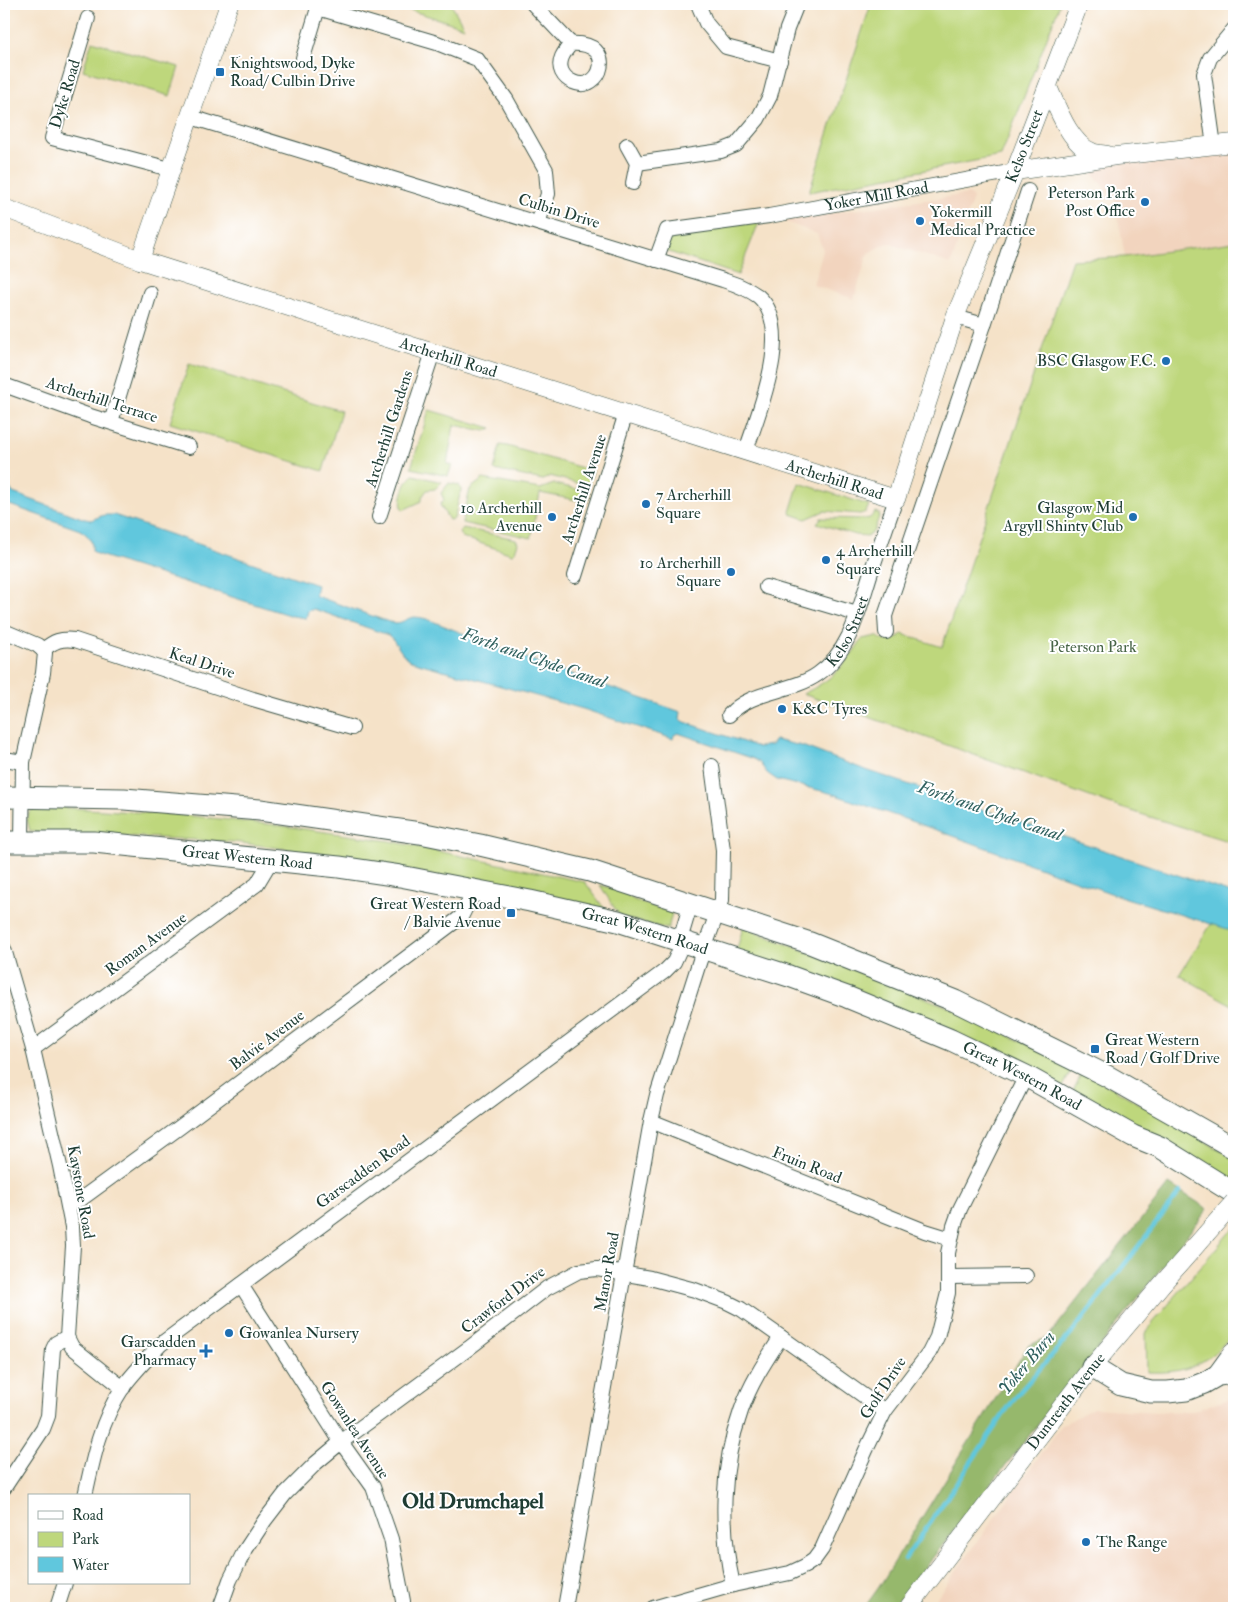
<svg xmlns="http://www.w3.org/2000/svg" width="1238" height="1612" font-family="'IM FELL Double Pica',serif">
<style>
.built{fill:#f2d4be}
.green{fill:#bed77c;stroke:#6e8a58}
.forest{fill:#96b86c;stroke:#5a7a50}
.water{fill:#60c7dd;stroke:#408288}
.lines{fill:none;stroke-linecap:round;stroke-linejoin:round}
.stream{stroke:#60c7dd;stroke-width:4.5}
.minor-casing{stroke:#3f564a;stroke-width:16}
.tertiary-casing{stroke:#3f564a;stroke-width:19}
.primary-casing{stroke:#3f564a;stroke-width:23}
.minor{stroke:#fff;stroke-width:14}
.tertiary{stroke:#fff;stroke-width:18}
.primary{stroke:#fff;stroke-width:21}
.tertiary-bridge-casing{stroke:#3f564a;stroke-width:19;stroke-linecap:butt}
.tertiary-bridge{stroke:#fff;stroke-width:18}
.poi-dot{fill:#1f6fb2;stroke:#fff;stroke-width:2}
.labels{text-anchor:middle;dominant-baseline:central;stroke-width:4;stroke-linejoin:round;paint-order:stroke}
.poi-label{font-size:16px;fill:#1f3d34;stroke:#fff;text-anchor:start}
.street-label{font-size:16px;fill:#1f3d34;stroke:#fff}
.park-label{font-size:16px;fill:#476446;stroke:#fff}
.water-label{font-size:18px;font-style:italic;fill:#2f605e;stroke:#fff}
.district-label{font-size:21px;font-weight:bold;fill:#1f3d34;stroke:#fff}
</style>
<rect width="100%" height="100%" fill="#fff"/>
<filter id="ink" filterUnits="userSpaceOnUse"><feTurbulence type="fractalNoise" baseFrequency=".02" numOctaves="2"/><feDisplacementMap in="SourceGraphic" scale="10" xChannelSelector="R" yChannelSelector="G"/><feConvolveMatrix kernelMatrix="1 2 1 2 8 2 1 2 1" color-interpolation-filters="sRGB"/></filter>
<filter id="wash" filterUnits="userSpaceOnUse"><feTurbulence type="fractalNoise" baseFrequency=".0096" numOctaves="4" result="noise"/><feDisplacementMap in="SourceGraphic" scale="20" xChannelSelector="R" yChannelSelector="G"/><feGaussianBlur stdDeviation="1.12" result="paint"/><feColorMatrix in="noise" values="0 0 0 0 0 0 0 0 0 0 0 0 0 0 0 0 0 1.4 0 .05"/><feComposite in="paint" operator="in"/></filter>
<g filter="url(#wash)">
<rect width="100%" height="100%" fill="#f5e2c8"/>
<path class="built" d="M1234,143V242L1125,257L1115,200L1082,161Z
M969,194L973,198L951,264L888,243L868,253L854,299L813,285L823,250L817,234L781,220Z
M1228,1399L1234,1400V1608H929L1062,1425L1093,1408L1156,1412L1192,1411Z"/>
<path class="green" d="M390,4H451L464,27Z
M871,4H1060L1001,156L809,192Z
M92,41L179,67L170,96L83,70Z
M760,220L738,275L663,250L671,233Z
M1234,242V843L1115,806L911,732L803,694C833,679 844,667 862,639L877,636C886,644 894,642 902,634L942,647L1072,260L1125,257Z
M189,364L341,411L323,471L170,423Z
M429,410L492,428L485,431L454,425L447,464L452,465L448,476L411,468Z
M500,445L507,446L593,471L588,486L550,476L543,480L494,470Z
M413,475L442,482L435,489L427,490L422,497V501L403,510C398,502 405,481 413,475Z
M483,479L540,489L554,484L590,492L586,502L540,493L531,538L462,523L470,489Z
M449,483L459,485L461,490L454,519L449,520L440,505L444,500L441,493Z
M799,483L869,505L866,512L860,514L824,511L806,519L791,514L790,512Z
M875,512L880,514L874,531L868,536L855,535L817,523L821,518L865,519L870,518Z
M463,528L516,539L518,543L515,552L512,554L462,537L459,533Z
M38,806L183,815L276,825L390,841L585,882L606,911L338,856L234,842L88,834H44L30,831L27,819L29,812Z
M600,885L623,891L634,900L672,913L668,929L620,917Z
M1234,888V1006L1179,975Z
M743,927L951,1008L1073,1066L1063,1087L736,953Z
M1083,1071L1234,1158V1184L1072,1093Z
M1234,1227L1233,1333C1208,1364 1187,1374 1147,1372L1146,1331Z"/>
<path class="forest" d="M1169,1184L1208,1209L893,1608H864L879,1587L1028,1346L1048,1337Z"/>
<path class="water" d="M4,476L10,480L9,487L13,493L85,519L91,520L104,515H114L317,585L315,594L316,596L389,622C401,624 400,622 410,618C415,616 422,618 427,619L517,655L681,712L680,719L685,722L758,747L771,745L775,740L802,746L863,769L1234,894V931L1113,894L945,833L830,793L777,780L767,773L759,762L754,759L678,733L674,735L673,739L583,709L411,661C399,654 398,642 388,635L314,609L308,611L306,618L292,616L96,554L92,550C93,540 88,535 80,530L7,504L4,505Z"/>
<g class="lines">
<path class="stream" d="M905,1559L1016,1396L1074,1330L1180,1192"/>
</g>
</g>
<g filter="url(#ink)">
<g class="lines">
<g class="minor-casing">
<g id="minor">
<path d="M533,4L571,44C619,41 601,95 573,82C568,80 564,76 562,72C557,61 564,52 571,44"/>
<path d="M698,4L706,23L726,47L780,61"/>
<path d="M88,18L52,138L170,169"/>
<path d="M303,58L318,8L437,43L477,59L506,99L546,170L548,194L538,223"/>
<path d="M191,117L723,280C735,284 747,288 758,296C795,328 758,413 746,451"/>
<path d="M627,145L637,163L633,183"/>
<path d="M1214,146L1204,74L1210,58L1234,29"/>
<path d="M637,163L721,151L736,145L758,119L770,96L787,29L797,4"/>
<path id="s1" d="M656,260L667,230L769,216L1015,171"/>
<path d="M955,317L984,325"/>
<path d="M4,385L90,416L189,447"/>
<path d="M111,422L150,293"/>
<path d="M379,517L433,352"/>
<path d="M575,576L626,413"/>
<path d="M766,587L857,614"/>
<path d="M4,631L37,645L43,650"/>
<path d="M886,632L885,616L984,325L1028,191"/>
<path d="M43,650C54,641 61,638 75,640L253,699L352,728"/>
<path id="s2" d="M729,715C751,690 791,693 818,674C850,652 859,610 870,575C879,549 887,524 896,499"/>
<path d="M4,759L23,762"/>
<path d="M22,842L23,762L43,673L45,653L43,650"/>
<path d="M4,949L33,1049L60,1166L72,1227L73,1246L67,1337L56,1343L53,1349L48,1416L43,1429L4,1488"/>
<path d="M33,1049L257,884L272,859"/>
<path d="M651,1121L925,1231L951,1239"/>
<path d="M68,1203L81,1199L180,1127L461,917L474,891"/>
<path d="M949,1277L1026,1276"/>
<path d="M241,1285L341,1442L373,1487L391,1539L403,1601V1608"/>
<path d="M67,1337L72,1347L123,1388"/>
<path d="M85,1496C93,1458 101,1420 123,1387C134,1372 148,1358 161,1344L665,971L674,962L679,951L680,940L691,903"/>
<path d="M733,1585C720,1528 721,1467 741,1411C750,1384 766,1360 781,1337"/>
<path d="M57,1608L65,1583"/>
<path d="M220,1608L230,1580L244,1552L265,1520L285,1494L316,1463L341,1442L469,1348L547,1288L579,1271L597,1269L650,1278L695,1290L727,1302L741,1309L781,1337L885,1411"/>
<path d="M565,1608L651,1121L657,1095L700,960L722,900L723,850L712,766"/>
<path d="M653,1608L733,1585L790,1573L805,1566L814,1560L822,1549L866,1450L885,1411L929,1353L937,1337L948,1293V1253L954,1226L960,1209L1026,1076"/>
</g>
</g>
<g class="tertiary-casing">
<g id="tertiary">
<path d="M1048,87C1057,107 1070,144 1092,152C1097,154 1103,154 1108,155"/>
<path d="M1015,171L1116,156L1234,143"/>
<path id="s3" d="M4,208L140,260L896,499L955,317L1015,171L1079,4"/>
<path d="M140,260C169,174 200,89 229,4"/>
<path id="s4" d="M908,1608L1092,1367L1162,1284L1206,1234"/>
</g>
</g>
<g class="primary-casing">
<g id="primary">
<path d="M4,797L124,799L260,810L420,833L480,845L590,871L810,943L955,1001L1107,1076L1234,1148"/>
<path id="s5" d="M4,842H94L339,867L400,876L530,901L618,921L789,976L847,997L951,1040L1026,1076L1133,1136L1160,1147L1234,1193"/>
<path d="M1092,1367L1121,1385L1151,1392H1168L1186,1390L1204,1383L1218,1375L1234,1373"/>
<path d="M1218,1375L1234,1353"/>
</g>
</g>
<use href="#minor" class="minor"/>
<use href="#tertiary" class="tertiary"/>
<use href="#primary" class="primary"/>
<g class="tertiary-bridge-casing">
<path id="tertiary-bridge" d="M1206,1234L1234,1202"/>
</g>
<use href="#tertiary-bridge" class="tertiary-bridge"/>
</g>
</g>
<g class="poi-dot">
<rect x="215" y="67" width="10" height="10" rx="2.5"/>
<circle cx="1145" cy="202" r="5"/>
<circle cx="920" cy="221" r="5"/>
<circle cx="1166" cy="361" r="5"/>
<circle cx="646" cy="504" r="5"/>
<circle cx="552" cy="517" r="5"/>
<circle cx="1133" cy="517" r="5"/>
<circle cx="826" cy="560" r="5"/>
<circle cx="731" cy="572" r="5"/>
<circle cx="782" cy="709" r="5"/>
<rect x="506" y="908" width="10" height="10" rx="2.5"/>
<rect x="1090" y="1044" width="10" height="10" rx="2.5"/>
<circle cx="229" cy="1333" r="5"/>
<path d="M203.5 1343.5h5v5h5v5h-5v5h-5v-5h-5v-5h5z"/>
<circle cx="1086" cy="1542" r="5"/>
</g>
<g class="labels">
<g class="poi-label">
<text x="230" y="63">Knightswood, Dyke<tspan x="230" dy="18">Road/ Culbin Drive</tspan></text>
<text x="1135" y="193" text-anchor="end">Peterson Park<tspan x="1135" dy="18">Post Office</tspan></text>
<text x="930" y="212">Yokermill<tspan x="930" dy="18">Medical Practice</tspan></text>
<text x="1156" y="361" text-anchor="end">BSC Glasgow F.C.</text>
<text x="656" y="495">7 Archerhill<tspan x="656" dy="18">Square</tspan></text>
<text x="542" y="508" text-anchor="end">10 Archerhill<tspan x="542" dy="18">Avenue</tspan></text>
<text x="1123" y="508" text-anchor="end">Glasgow Mid<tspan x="1123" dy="18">Argyll Shinty Club</tspan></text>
<text x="836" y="551">4 Archerhill<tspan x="836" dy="18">Square</tspan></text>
<text x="721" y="563" text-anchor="end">10 Archerhill<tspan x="721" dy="18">Square</tspan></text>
<text x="792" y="709">K&amp;C Tyres</text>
<text x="501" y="904" text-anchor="end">Great Western Road<tspan x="501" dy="18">/ Balvie Avenue</tspan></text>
<text x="1105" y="1040">Great Western<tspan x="1105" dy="18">Road / Golf Drive</tspan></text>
<text x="239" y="1333">Gowanlea Nursery</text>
<text x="196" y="1342" text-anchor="end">Garscadden<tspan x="196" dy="18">Pharmacy</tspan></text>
<text x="1096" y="1542">The Range</text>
</g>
<g class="street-label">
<text transform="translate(65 94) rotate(-73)">Dyke Road</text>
<text stroke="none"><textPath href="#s3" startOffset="1314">Kelso Street</textPath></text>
<text stroke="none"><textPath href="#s1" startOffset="244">Yoker Mill Road</textPath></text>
<text transform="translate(559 211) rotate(17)">Culbin Drive</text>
<text stroke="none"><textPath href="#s3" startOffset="469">Archerhill Road</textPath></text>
<text transform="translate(102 400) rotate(18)">Archerhill Terrace</text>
<text transform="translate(389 429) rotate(-72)">Archerhill Gardens</text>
<text stroke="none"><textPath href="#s3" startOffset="874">Archerhill Road</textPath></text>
<text transform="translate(584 489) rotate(-72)">Archerhill Avenue</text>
<text stroke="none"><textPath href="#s2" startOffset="152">Kelso Street</textPath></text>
<text transform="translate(202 663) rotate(18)">Keal Drive</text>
<text stroke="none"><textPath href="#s5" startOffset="244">Great Western Road</textPath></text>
<text stroke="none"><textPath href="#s5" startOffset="649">Great Western Road</textPath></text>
<text transform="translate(146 944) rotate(-36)">Roman Avenue</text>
<text transform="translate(267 1040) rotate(-37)">Balvie Avenue</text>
<text stroke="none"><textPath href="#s5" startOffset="1054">Great Western Road</textPath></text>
<text transform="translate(807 1165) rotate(22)">Fruin Road</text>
<text transform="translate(363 1172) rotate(-36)">Garscadden Road</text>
<text transform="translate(81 1192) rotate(80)">Kaystone Road</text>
<text transform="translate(607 1272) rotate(-80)">Manor Road</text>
<text transform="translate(503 1300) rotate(-37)">Crawford Drive</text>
<text transform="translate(883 1388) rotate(-57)">Golf Drive</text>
<text stroke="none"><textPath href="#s4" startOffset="260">Duntreath Avenue</textPath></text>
<text transform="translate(355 1430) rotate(57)">Gowanlea Avenue</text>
</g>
<g class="park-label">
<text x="1093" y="647">Peterson Park</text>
</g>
<g class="water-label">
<text transform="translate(534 658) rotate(19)">Forth and Clyde Canal</text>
<text transform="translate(990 811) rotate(19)">Forth and Clyde Canal</text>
<text transform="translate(1027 1363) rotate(-50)">Yoker Burn</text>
</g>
<g class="district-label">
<text x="473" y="1501">Old Drumchapel</text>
</g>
</g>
<rect width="1238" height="1612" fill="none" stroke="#fff" stroke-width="20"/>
<rect x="28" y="1494" width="162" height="90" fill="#ffffff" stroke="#a5b1ae"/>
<rect x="38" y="1511" width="25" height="8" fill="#ffffff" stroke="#a5b1ae"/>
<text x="72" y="1520" font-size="15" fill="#1f3d34">Road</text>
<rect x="38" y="1532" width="25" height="15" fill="#bed77c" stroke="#a5b1ae"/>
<text x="72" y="1544" font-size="15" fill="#1f3d34">Park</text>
<rect x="38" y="1557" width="25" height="15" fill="#60c7dd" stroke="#a5b1ae"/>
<text x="72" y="1570" font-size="15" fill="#1f3d34">Water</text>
</svg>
